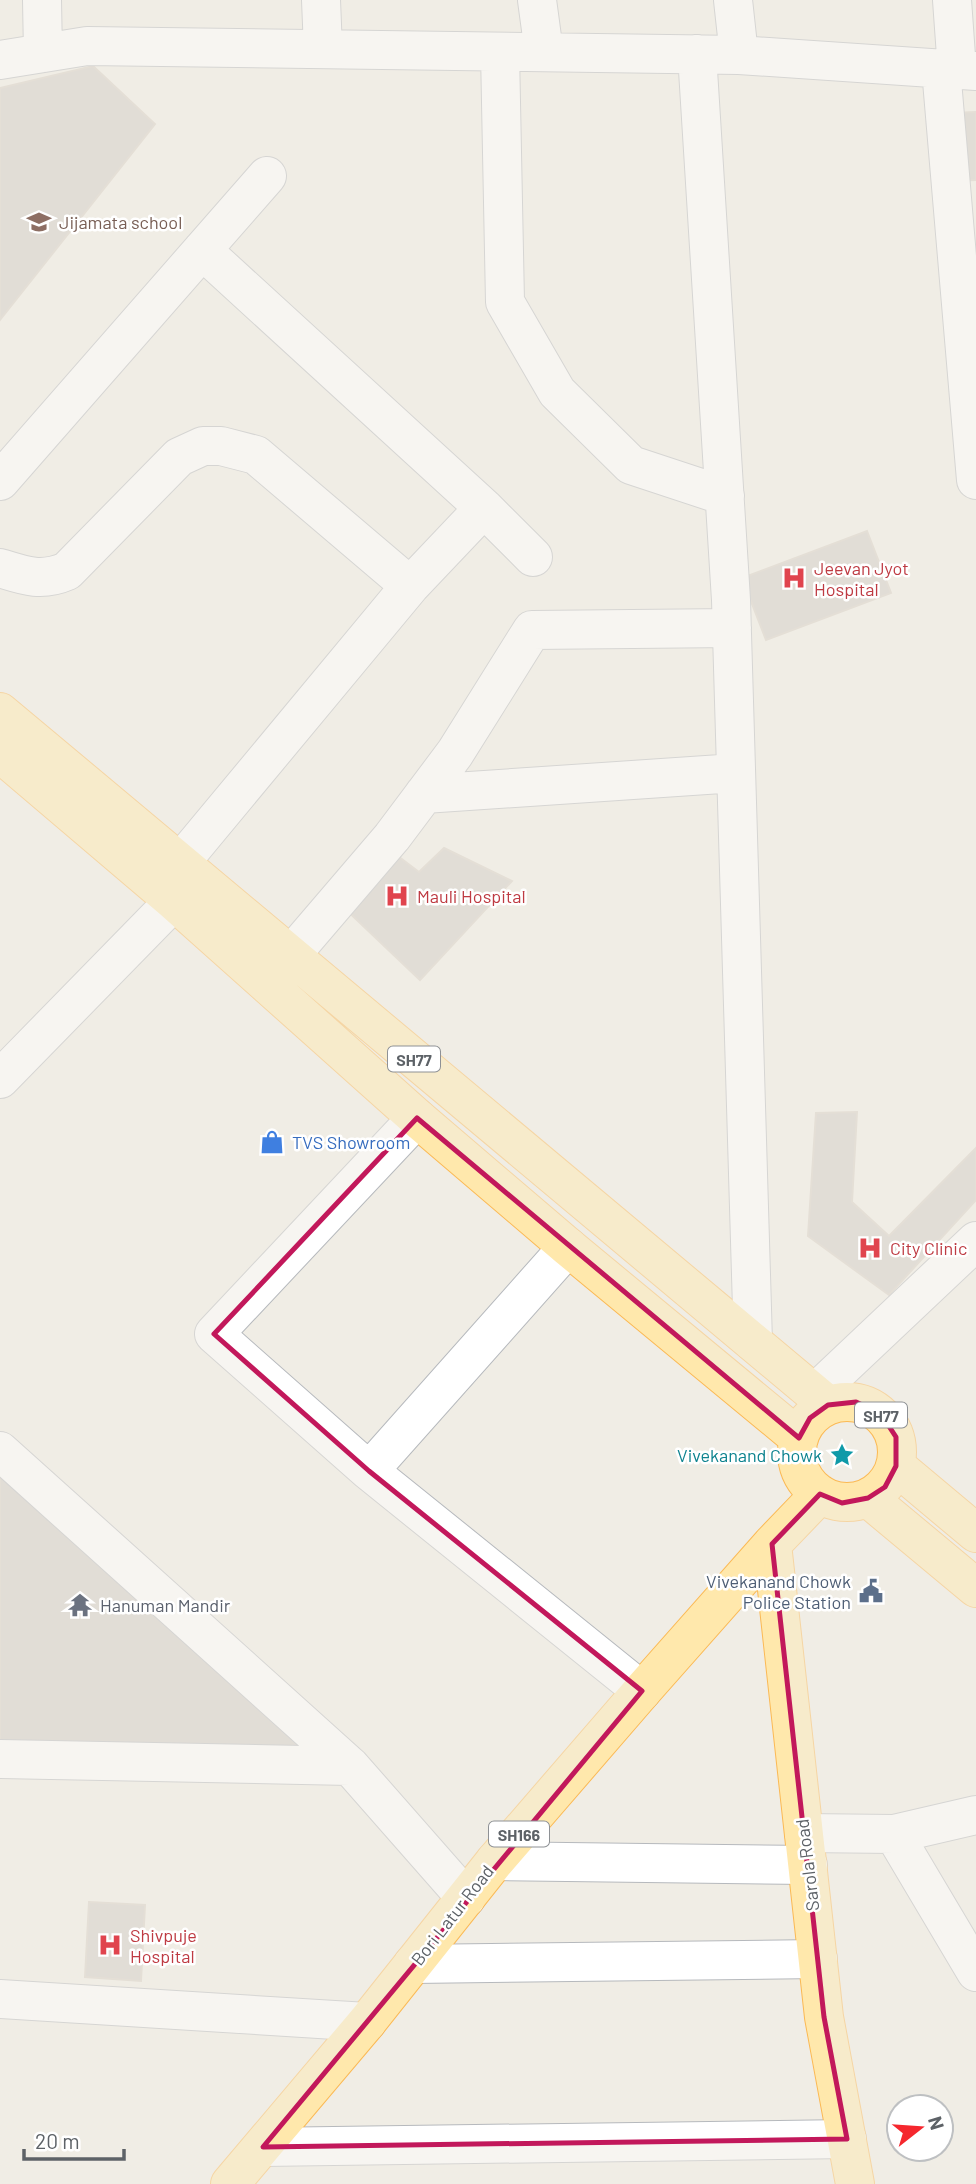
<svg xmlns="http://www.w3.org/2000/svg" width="976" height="2184" font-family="Barlow,sans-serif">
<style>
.building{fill:#cec9c4;stroke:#d6cec3;stroke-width:2}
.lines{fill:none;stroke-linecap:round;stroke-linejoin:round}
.minor-casing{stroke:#b6b9bd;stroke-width:40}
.major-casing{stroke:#fbb954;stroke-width:40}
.minor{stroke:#fff;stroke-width:38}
.major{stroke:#ffe8ac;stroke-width:38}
.marked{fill:none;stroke:#c2185b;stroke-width:5;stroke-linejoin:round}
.labels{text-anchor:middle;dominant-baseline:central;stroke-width:5;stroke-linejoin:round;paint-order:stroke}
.shield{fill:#fff;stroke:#8e9195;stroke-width:2}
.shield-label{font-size:16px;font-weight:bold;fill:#5d6267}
.education-label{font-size:18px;fill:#785e54;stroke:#fff;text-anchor:start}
.health-label{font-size:18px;fill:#be3a42;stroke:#fff;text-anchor:start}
.shop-label{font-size:18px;fill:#366cbe;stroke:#fff;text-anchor:start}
.culture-label{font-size:18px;fill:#0d838f;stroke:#fff;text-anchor:end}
.service-label{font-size:18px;fill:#4e5e75;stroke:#fff;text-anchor:end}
.worship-label{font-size:18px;fill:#5b616d;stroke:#fff;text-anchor:start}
.street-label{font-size:18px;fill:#5d6267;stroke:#fff}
</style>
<rect width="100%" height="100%" fill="#f0ede5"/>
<path class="building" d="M93,66L155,124L0,320V88Z
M976,112V180L956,181L953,113Z
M867,531L891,593L766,640L742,578Z
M444,848L512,881L420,980L340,904L390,850L419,872Z
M857,1112L852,1202L889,1236L976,1148V1200L889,1295L808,1236L816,1113Z
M0,1459L330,1758L0,1750Z
M89,1902L145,1905L141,1981L85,1977Z"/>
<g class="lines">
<g class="minor-casing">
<path id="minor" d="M42,0L43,53
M321,0L323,49
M537,0L544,52
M733,0L739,55
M952,0L957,70
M500,52L505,302L557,392L631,465L725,496
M697,54L731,600L753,1342
M0,60L87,46L739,55L976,71
M941,69L976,480
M202,250L484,508L533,557
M0,481L267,176
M0,568C25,576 42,582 67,571L179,457L203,446H221L256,455L410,586
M424,794L736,773
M180,863L410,586L484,508
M291,955L392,837L455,753L532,630L732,628
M0,1079L174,901
M568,1247L369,1471L642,1691
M814,1394L976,1241
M0,1451L350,1766L466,1898
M369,1471L214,1334L417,1118
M0,1759L350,1766
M804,1833L894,1834L976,1815
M894,1834L976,1972
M495,1861L808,1865
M413,1964L818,1959
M0,1999L367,2022
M263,2147L847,2139"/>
</g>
<g class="major-casing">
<path id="major" d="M0,712L828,1405
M0,753L174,901L417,1118L568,1247L799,1438
M797 1452a50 50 0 1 1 100 0a50 50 0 1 1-100 0Z
M896,1466L976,1533
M868,1498L976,1588
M772,1544L824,2017L855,2184
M230,2184L367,2022L495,1861L642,1691L772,1544L820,1494"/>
</g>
<use href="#minor" class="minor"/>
<use href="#major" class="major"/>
</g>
<path d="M0 0H976V2184H0ZM417,1118L799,1438L810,1418L828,1405L856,1402L881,1414L896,1437V1466L885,1487L868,1498L842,1503L820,1494L772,1544L824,2017L847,2139L263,2147L642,1691L369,1471L214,1334Z" fill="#f0ede5" fill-opacity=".55" fill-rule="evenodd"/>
<path class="marked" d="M417,1118L799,1438L810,1418L828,1405L856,1402L881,1414L896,1437V1466L885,1487L868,1498L842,1503L820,1494L772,1544L824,2017L847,2139L263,2147L642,1691L369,1471L214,1334Z"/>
<defs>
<g id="school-bare" transform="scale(1.89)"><path d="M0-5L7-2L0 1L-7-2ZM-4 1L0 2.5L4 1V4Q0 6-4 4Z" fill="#8d6e63" stroke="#fff" stroke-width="2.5" paint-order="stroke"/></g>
<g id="hospital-bare" transform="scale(1.89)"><path d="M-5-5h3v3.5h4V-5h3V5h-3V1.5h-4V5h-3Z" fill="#e0444e" stroke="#fff" stroke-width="2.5" paint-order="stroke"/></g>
<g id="shop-bare" transform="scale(1.89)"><path d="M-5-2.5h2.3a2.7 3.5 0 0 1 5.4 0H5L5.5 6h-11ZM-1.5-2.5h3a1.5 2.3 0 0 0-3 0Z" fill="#3f7fe0" stroke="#fff" stroke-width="2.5" paint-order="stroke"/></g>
<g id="sight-bare" transform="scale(1.89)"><path d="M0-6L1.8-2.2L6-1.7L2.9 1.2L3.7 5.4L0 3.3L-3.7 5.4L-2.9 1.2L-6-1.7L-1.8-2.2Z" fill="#0f9aa8" stroke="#fff" stroke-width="2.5" paint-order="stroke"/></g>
<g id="civic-bare" transform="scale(1.89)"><path d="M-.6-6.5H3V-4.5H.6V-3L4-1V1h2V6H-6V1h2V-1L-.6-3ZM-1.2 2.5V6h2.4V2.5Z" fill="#5c6f8a" stroke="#fff" stroke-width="2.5" paint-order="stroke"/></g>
<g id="temple-bare" transform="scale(1.89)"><path d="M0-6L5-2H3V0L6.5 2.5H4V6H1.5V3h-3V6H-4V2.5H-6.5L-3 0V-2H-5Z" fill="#6b7280" stroke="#fff" stroke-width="2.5" paint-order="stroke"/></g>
</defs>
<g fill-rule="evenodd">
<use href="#school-bare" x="39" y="222"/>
<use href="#hospital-bare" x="794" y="578"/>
<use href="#hospital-bare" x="397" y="896"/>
<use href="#shop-bare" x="272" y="1142"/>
<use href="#hospital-bare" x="870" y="1248"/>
<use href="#sight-bare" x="842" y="1455"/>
<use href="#civic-bare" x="871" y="1591"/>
<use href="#temple-bare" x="80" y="1605"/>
<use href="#hospital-bare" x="110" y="1945"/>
</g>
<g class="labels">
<g class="shield">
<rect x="388" y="1046.5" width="52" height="25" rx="5"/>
<rect x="855" y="1402.5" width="52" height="25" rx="5"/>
<rect x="489" y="1821.5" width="60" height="25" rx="5"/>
</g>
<g class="shield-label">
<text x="414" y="1059">SH77</text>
<text x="881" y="1415">SH77</text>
<text x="519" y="1834">SH166</text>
</g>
<g class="education-label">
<text x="59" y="222">Jijamata school</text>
</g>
<g class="health-label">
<text x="814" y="568">Jeevan Jyot<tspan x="814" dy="21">Hospital</tspan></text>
<text x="417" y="896">Mauli Hospital</text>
<text x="890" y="1248">City Clinic</text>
<text x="130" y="1935">Shivpuje<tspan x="130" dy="21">Hospital</tspan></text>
</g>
<g class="shop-label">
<text x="292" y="1142">TVS Showroom</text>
</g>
<g class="culture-label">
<text x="822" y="1455">Vivekanand Chowk</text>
</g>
<g class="service-label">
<text x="851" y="1581">Vivekanand Chowk<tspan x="851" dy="21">Police Station</tspan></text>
</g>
<g class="worship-label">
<text x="100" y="1605">Hanuman Mandir</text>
</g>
<g class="street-label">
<text transform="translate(807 1865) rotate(-97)">Sarola Road</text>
<text transform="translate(452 1915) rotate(-52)">Bori Latur Road</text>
</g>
</g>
<g transform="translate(920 2128) rotate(73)"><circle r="33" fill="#ffffff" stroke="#bec0c2" stroke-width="2"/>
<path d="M0-5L12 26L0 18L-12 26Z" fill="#f5272e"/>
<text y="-10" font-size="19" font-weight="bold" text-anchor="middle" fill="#5d6267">N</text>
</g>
<path d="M24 2149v10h100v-10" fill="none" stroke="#5d6267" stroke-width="3.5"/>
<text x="35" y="2149" font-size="21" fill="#5d6267" stroke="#ffffff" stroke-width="5" paint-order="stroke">20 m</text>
</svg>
